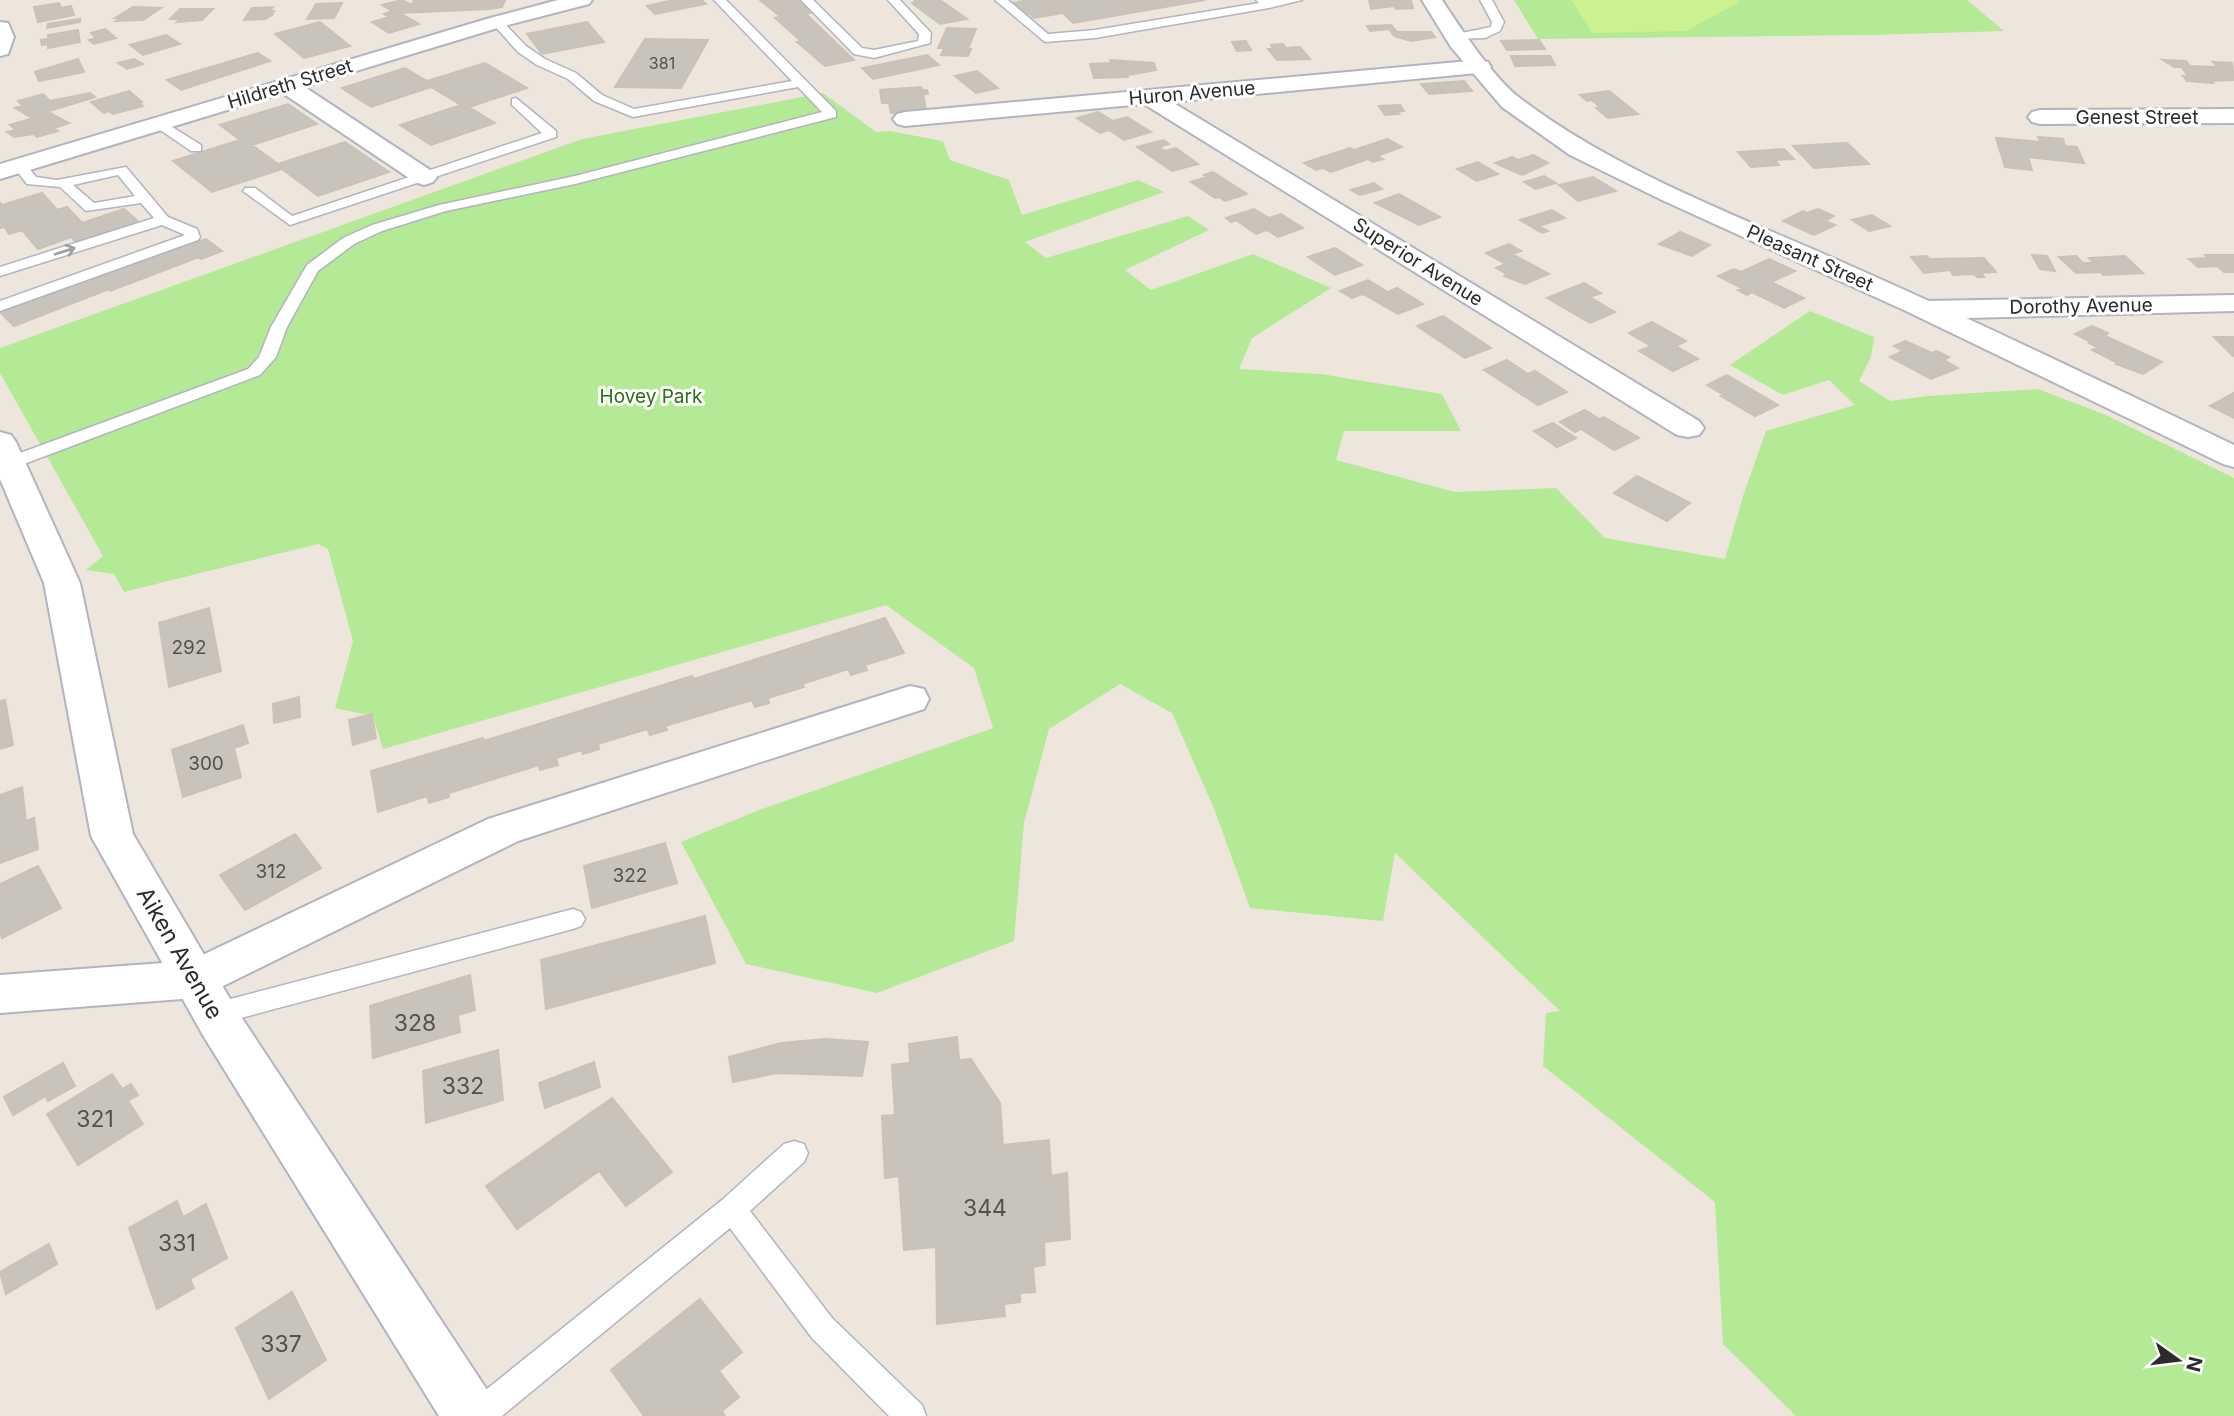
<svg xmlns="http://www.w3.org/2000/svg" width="2234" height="1416" font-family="Inter,sans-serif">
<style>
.green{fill:#b4e995}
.pitch{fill:#cbf190}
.building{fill:#c9c4bb;stroke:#cac2b6;stroke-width:2}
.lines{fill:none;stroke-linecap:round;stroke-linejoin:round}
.lane-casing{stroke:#b1b4c0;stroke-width:3}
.street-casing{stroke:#b1b4c0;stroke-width:4}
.secondary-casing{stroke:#b1b4c0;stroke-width:4}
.lane{fill:#fff;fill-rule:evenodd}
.street{fill:#fff;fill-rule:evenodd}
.secondary{fill:#fff;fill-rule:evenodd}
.oneway{stroke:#a0a0a0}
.labels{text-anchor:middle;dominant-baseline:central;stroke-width:6;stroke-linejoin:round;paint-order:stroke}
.far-number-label{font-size:16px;fill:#52514f}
.far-street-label{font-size:19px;fill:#2b2b2b;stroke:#fff}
.far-park-label{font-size:19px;fill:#2a6f15;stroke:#fff}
.number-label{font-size:19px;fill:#52514f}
.street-label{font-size:23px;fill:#2b2b2b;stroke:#fff}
.near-number-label{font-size:23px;fill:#52514f}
</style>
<rect width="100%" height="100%" fill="#eee6dd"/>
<path class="green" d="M1514,0H1967L2004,31L1871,35L1538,39Z
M823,93L876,132L889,131L943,141L950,160L1009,180L1022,215L1138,180L1164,192L1025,242L1046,258L1188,216L1209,230L1125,270L1151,290L1253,254L1331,288L1252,338L1239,369L1321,374L1442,394L1461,431H1344L1336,460L1455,492L1556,488L1605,538L1725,559L1743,496L1766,431L1855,405L1829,380L1783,395L1730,365L1810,311L1874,337L1871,357L1859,381L1890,401L1928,396L2038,389L2106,415L2234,478V1416H1796L1723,1344L1715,1202L1543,1066L1546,1013L1560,1011L1395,853L1383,921L1250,908L1215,811L1172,713L1120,684L1049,729L1024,823L1014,941L877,993L746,964L681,842L759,810L993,728L974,668L886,605L383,749L373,716L335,708L353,641L328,549L318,544L124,592L114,574L86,570L103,556L0,373V348L582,139Z"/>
<path class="pitch" d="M1571,0H1738L1740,2L1686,31L1592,33Z"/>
<path class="building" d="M402,0L412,5L414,0H505L502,7L489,9L399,13L419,24L389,33L372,22L389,17L384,14L392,11L382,5Z
M673,0H702L706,4L655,14L647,6Z
M760,0L798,1L811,13L806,14L854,60L825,66L797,42L801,41L775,18L781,17Z
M914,0H940L967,19L940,24L912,3L916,2Z
M1029,0H1205L1073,23L1063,13L1034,18L1030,14L1025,15L1012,3Z
M1369,0H1407L1411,1L1413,8L1396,9L1394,6L1371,9Z
M59,3L61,8L71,6L74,15L38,22L34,7Z
M342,3L334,18L307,19L316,4Z
M133,7L161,8L143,20L116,21L120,18H115Z
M273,7L270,11H274L272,15L265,19L244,20L252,8Z
M180,9H213L202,20L177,22L180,19H170Z
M80,19V22L47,28L48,24Z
M320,22L350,46L304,58L275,34Z
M587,22L604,42L542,54L527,34Z
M1391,25L1397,32H1431L1435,37L1411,41L1394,36L1389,29L1370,31L1367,26Z
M947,28L976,29L968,49H971L968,56L941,55L944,48H938Z
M105,29L116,38L94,44L89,40L96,38L91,33Z
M78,30L80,42L48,48V44L42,45L41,40L48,39V35Z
M166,35L180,44L143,55L130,45Z
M645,39L708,40L681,88L615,87Z
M1539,40L1545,49L1507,50L1501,41Z
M1246,41L1251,50L1237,51L1232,42Z
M1283,44L1286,48L1300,47L1310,59L1277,60L1268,49H1273L1271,45Z
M258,53L270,61L181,90L167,80Z
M927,55L939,65L873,79L862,68Z
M1511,56H1550L1555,65L1515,66Z
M78,59L84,72L39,81L35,72Z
M134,59L143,64L127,69L118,63Z
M1110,60L1154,63L1156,70L1128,75V77L1094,78L1090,64L1111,63Z
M2163,60L2186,61L2190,66L2218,67L2213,62L2232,63L2234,80L2211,81L2213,83L2187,81L2183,76L2189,77L2181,67H2174Z
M485,63L527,88L469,107L495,123L431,145L400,125L461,105L431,87L371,107L342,88L405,68L427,81Z
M977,71L998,88L976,93L955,76Z
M1464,81L1472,91L1429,94L1421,84Z
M921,87L922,90H927L928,94H923L926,110L891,113L889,103H882L880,90Z
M129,91L142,102L139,103L143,106L113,114L109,111L104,113L91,102Z
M1609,91L1638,114L1608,118L1596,108L1600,107L1592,100L1587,101L1580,95Z
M90,93L95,97L30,117L15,108L23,106L18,101L43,94L50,101Z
M288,104L317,124L252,145L278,164L345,142L389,172L318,196L282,169L212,192L173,161L240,140L220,125Z
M1400,105L1404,111L1397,112L1399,114L1385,115L1379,106Z
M1098,112L1113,121L1127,117L1151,132L1124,140L1109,130L1100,133L1077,118Z
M50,113L69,123L54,128L58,131L37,137L34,134L14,137L7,132L16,130L10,125Z
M2038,137L2063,139L2065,146L2077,147L2084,163L2028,157L2032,170L2005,167L1996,138L2041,142Z
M1387,139L1402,147L1377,156L1383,159L1373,162L1368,159L1331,172L1323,168L1316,170L1304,163L1350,148L1354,150Z
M1163,140L1169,144L1159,147L1165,151L1176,148L1198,164L1172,171L1137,147Z
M1847,143L1869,164L1814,168L1793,146Z
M1784,149L1794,159L1775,160L1779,165L1751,167L1738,152Z
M1533,155L1548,163L1522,175L1495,163L1512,157L1518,160Z
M1478,162L1498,174L1477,181L1457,169Z
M1213,172L1247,194L1225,201L1219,197L1215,198L1191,182L1207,177L1204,175Z
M1544,176L1556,183L1536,189L1524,182Z
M1593,177L1616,191L1578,201L1559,185Z
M1374,183L1382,189L1360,195L1351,190Z
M42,193L57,210L67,207L82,223L124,209L138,221L76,242L71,237L38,249L22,230L9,234L5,227L0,228V203L2,205Z
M1399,194L1440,217L1419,225L1375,203Z
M1254,209L1269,218L1281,214L1303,228L1278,237L1267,230L1256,234L1236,220L1231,222L1226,218Z
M1818,209L1834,216L1825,221L1835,225L1814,235L1783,221L1803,211L1807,213Z
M1552,210L1565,218L1539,226L1548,231L1542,233L1520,220Z
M1872,215L1890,226L1869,231L1852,220Z
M1680,232L1710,245L1692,256L1659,244Z
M206,239L222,251L201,259L199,257L110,291L109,289L14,326L0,312L93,275L95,278L140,262L138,260Z
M1509,244L1521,251L1512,254L1549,274L1525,284L1504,276L1507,274L1496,268L1506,264L1486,253Z
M1335,248L1362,265L1335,275L1308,257Z
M2032,255L2047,256L2055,271L2040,269Z
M2205,255H2234V272H2224L2217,266L2198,267L2189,259L2208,258Z
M1927,256L1929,259L1984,258L1996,272L1981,273L1984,277H1977L1974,274L1953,275L1950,270L1924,273L1911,257Z
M2076,256L2083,263H2094L2089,258L2125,256L2143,273L2104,275L2100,272L2076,273L2059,257Z
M1769,259L1795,271L1771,282L1804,298L1784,308L1752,292L1747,295L1738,290L1742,288L1718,276L1734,269L1741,272Z
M1368,280L1388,292L1397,288L1423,304L1398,314L1363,294L1352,298L1340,291Z
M1584,283L1601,293L1590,297L1615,312L1590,323L1547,298Z
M1443,316L1491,348L1465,358L1417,326Z
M1652,322L1686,341L1676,346L1698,359L1673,371L1639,351L1651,346L1629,333Z
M2092,326L2108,333L2105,336L2162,362L2143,374L2116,364L2118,363L2092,350L2097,347L2089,343L2091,342L2075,334Z
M2214,337H2234V356H2233Z
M1905,341L1932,353L1937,351L1949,357L1944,360L1958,368L1931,379L1890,357L1903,351L1894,346Z
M1507,360L1528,374L1535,371L1567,392L1538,405L1484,370Z
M1727,375L1778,405L1755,416L1721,396L1724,395L1707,385Z
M2234,393V418L2210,406Z
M1585,410L1599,419L1604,417L1639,438L1614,450L1581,429L1575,432L1560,422Z
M1553,423L1576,438L1557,447L1534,431Z
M1637,476L1690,503L1667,521L1614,493Z
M209,608L221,671L169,687L159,623Z
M885,618L904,653L865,665L867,670L851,675L848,669L802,684L804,687L768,698L769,703L755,707L752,700L665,726L667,730L650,735L647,729L598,744L599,749L583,754L582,750L556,758L558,765L540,770L539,765L449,793V797L429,803L427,796L378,812L371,771L483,738L484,741L692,676L694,679Z
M299,697L300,717L274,723L273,704Z
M5,700L13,745L0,749V701Z
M372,714L376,738L353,745L349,720Z
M243,725L248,743L234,748L241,777L183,797L172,750Z
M22,787L26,821L34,818L38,849L0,863V795Z
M295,834L321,868L245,910L220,875Z
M665,843L677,883L592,908L584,866Z
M38,866L61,908L2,938L0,933V884Z
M705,916L715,963L546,1009L541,960Z
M470,975L475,1010L458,1015L460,1032L373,1058L370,1006Z
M957,1037L959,1060L971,1059L1000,1103L1003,1145L1049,1140L1051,1176L1067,1173L1070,1239L1044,1242L1045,1265L1033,1267L1035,1292L1020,1293V1302L1004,1304L1005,1316L937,1324L936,1247L904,1250L899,1176L885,1178L882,1116L895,1115L892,1065L910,1063L909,1044Z
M825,1039L868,1042L862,1076L777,1073L733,1082L729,1057L781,1043Z
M498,1050L503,1100L426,1123L423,1071Z
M594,1062L600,1087L545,1108L539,1083Z
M63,1063L75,1086L48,1101L46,1096L13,1115L4,1097Z
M112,1074L122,1089L131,1084L138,1095L128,1101L143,1124L78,1165L47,1114Z
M612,1098L672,1172L626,1206L599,1171L517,1229L486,1186Z
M177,1201L183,1217L206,1204L227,1258L190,1279L194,1288L157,1309L129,1228Z
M49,1244L57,1264L6,1294L0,1272Z
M292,1292L326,1360L269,1399L236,1328Z
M700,1299L742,1352L719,1371L739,1397L722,1411L725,1416H644L611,1370Z"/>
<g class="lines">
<g class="lane-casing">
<path id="lane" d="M714,0H726L836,111V117L575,184L446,211L382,231L354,244L318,271L287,327L276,357L260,375L16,467H4L1,463L4,459L248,369L259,357L271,327L307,265L343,238L372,225L439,205L575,176L822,112L798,87L633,117L594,101L568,79L537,65L518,52L491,22L501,20L526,46L545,59L576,73L602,95L634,109L792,81Z
M801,0H813L862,48L874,50L918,41L919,34L888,0H900L931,33L930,43L874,58L854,54Z
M995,0H1008L1048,34L1095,30L1259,3L1256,0H1302L1269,8L1095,38L1045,42Z
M1480,0H1492L1504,22L1500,31L1485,38L1452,39V35L1491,27L1492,22Z
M516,98L556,131V137L290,225L243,191L245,188H255L292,216L542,133L512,105V99Z
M161,120L201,145V151H191L156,127L155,124Z
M20,162L25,163L36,177L57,180L126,167L168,217L197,229L200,237L198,240L0,311V301L185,235L162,225L0,276V267L154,218L141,203L86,211L60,187L27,184L13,166ZM118,175L135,196L94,203L73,185Z
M573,909L581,912L585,919L581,926L573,929L215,1025L206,1022L202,1014L206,1006L215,1003Z
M794,1141L804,1144L808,1153L804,1162L750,1211L832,1318L922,1405L926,1416H889L812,1338L730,1228L502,1416H463L467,1405L722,1200L784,1144Z"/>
</g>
<g class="street-casing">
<path id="street" d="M1480,60L1488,62L1491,67L1488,72L1172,102L1699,421L1704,428L1699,435L1688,437L1677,435L1144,104L905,126L897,124L893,119L897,114L905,112Z
M286,78L294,80L433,172L437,177L433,182L424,185L415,182L278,90L275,85L278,80Z
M2234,109V123L2040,124L2032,122L2028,117L2032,112L2040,110Z
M2234,295V311L1928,319L1918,316L1914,310L1918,304L1928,301Z
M910,686L924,689L929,699L924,709L518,841L211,992L195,998L0,1013V975L190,961L488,819Z"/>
</g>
<g class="secondary-casing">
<path id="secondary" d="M558,0H592L589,4L504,26L0,179V164L490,18Z
M1422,0H1442C1461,29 1494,79 1521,99C1619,173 1739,216 1851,266C1980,323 2107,384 2234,445V467L2223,464L1906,311L1662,200L1570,155L1502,107L1451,47Z
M0,22L8,23L14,37L8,54L0,56Z
M0,432L11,435L16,442L80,583L133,834L236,1009L491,1396L499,1416H439L204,1037L91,836L44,583L0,479Z"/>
</g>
<use href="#lane" class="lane"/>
<use href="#street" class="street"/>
<use href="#secondary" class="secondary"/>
</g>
<defs><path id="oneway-shaft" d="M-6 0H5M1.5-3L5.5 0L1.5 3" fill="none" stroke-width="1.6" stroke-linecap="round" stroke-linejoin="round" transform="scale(1.75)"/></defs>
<use class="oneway" href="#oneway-shaft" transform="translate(65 251) rotate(-18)"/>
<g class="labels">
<g class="far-number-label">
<text x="662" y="63">381</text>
</g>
<g class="far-street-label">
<text transform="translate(290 84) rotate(-17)">Hildreth Street</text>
<text transform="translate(1192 93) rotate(-5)">Huron Avenue</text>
<text x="2137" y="117">Genest Street</text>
<text transform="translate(1810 258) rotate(24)">Pleasant Street</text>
<text transform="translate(1418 262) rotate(32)">Superior Avenue</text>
<text transform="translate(2081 306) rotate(-1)">Dorothy Avenue</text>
</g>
<g class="far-park-label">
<text x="651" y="396">Hovey Park</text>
</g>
<g class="number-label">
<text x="189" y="647">292</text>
<text x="206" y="763">300</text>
<text x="271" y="871">312</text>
<text x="630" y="875">322</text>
</g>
<g class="street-label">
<text transform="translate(180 953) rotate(60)">Aiken Avenue</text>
</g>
<g class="near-number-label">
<text x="415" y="1023">328</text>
<text x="463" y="1086">332</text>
<text x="95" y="1119">321</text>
<text x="985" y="1208">344</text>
<text x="177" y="1243">331</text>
<text x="281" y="1344">337</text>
</g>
</g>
<g transform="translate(2178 1360) rotate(104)" stroke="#ffffff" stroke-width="5" paint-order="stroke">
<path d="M0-5L12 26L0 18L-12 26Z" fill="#2b2b2b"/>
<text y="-10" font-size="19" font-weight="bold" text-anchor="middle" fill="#2b2b2b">N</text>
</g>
</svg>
